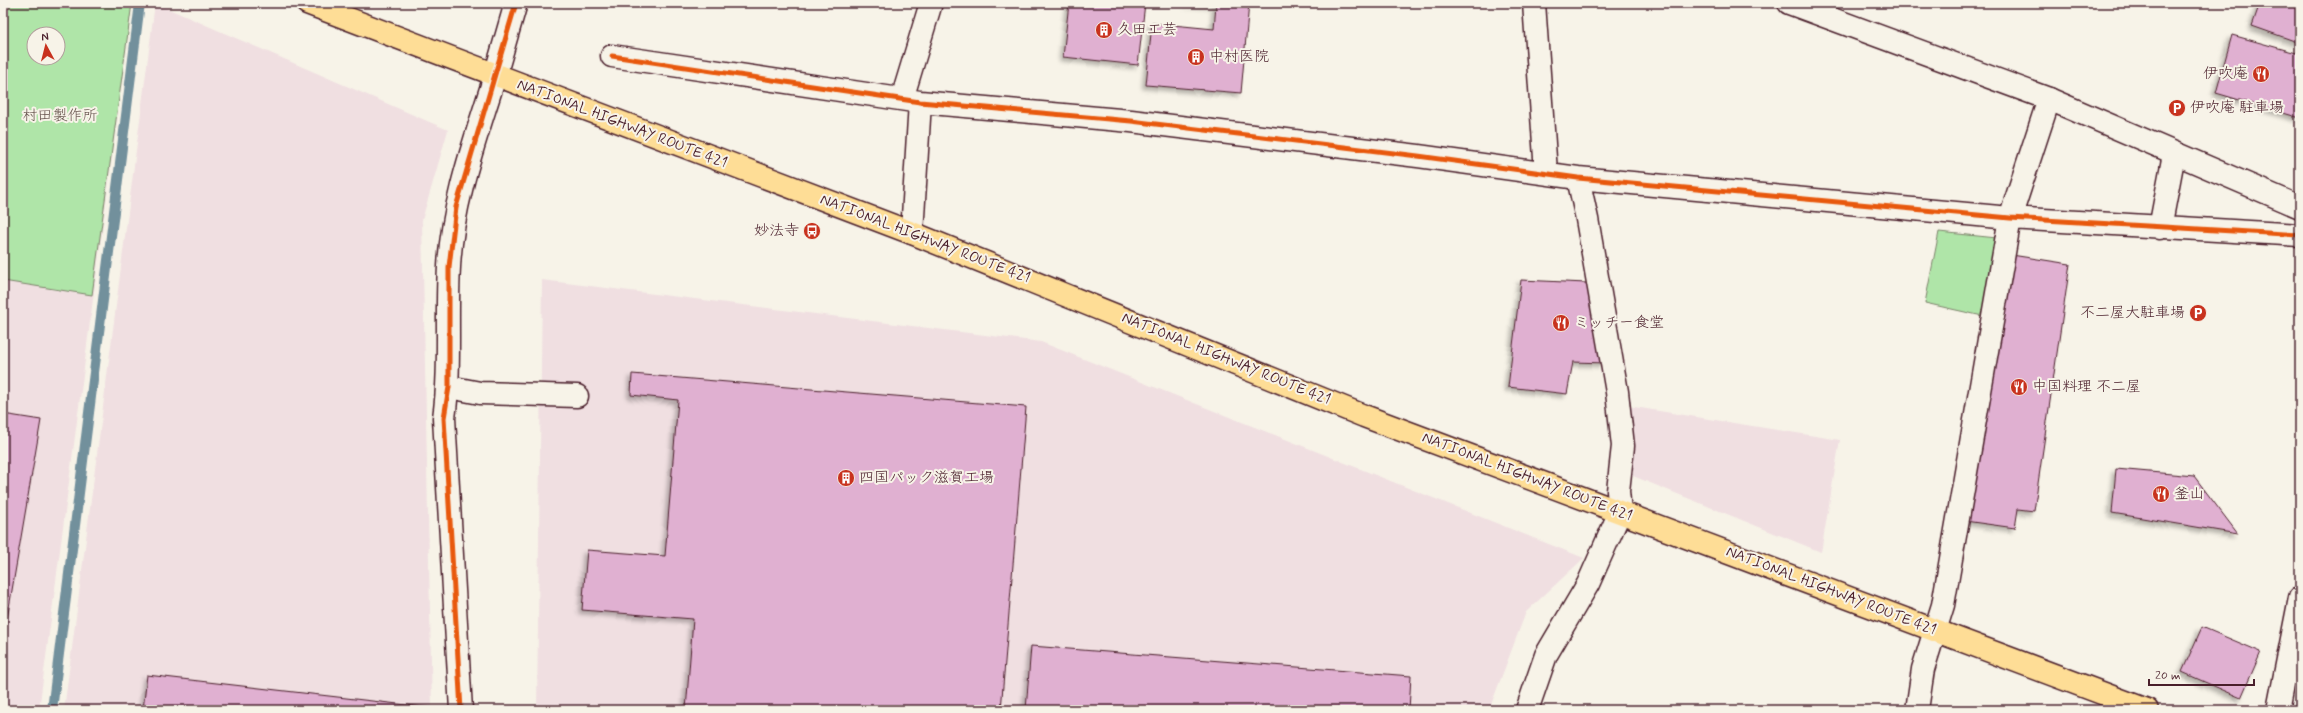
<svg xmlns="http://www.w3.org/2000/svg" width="2303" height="713" font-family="Mynerve,'Klee One',sans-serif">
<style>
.built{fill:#f0dfe1;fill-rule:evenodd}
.green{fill:#afe5a8;stroke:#7c826a;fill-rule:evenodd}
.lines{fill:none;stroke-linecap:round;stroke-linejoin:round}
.stream{stroke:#72909c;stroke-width:10}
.building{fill:#e0b0d1;stroke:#4a1f2b;filter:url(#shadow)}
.minor-casing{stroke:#4a1f2b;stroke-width:25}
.tertiary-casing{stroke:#4a1f2b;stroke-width:25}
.trunk-casing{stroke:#4a1f2b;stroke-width:25}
.minor{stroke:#f7f3e8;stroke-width:22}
.tertiary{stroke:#f7f3e8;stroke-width:22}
.trunk{stroke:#fedd96;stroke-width:22}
.cycleway-casing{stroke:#f7f3e8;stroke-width:8}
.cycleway{stroke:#e8590c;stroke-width:5}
.labels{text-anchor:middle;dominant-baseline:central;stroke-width:4;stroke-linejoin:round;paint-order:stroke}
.poi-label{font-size:15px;fill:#4a1f2b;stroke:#f7f3e8;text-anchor:start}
.park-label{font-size:15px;fill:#63504a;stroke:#f7f3e8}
.street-label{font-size:15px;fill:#4a1f2b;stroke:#f7f3e8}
</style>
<defs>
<filter id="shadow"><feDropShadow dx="-3.5" dy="3.5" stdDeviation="2" flood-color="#0004"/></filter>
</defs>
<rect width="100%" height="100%" fill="#f7f3e8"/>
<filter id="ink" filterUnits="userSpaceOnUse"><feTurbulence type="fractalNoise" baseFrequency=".025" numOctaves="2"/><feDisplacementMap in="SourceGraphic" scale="8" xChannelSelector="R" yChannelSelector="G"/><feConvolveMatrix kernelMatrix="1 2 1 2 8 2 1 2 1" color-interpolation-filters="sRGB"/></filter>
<g filter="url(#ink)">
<path class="built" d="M3,3H132L39,710H3ZM34,34H58V58H34Z
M155,3L448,130L422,220L432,710H64Z
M542,280L1041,342L1584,558L1526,612L1489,710H537Z
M1628,406L1840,440L1821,552L1633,476Z"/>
<path class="green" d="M3,3H132L92,295L3,281ZM34,34H58V58H34Z
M1939,232L1997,238L1987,317L1925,303Z"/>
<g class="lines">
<path class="stream" d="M52,710L140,3"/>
</g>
<path class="building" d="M1069,3H1145L1138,65L1063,57Z
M1187,3H1249L1241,93L1146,85L1152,23L1214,29L1216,5Z
M2260,3H2300V43L2252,26Z
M2232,35L2300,54V118L2216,93Z
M2005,254L2070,264L2034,511L2018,509L2015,528L1965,521Z
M1521,280L1608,284L1605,363L1573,362L1567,394L1508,387Z
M632,374L1026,407L1001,710H686L693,619L582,610L587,550L665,556L678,400L631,395Z
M3,414L41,420L3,643Z
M2116,469L2194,476L2238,534L2112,513Z
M2202,627L2261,652L2241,698L2182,672Z
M1031,646L1411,676L1409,710H1026Z
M147,675L450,710H143Z"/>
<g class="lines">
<g class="minor-casing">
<path id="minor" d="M1534,3L1546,172
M612,56L920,102L1131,121L1418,156L1578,178L2010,218L2300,235
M495,76L516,3
M902,99L931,3
M2160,228L2174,154
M912,233L920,102
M449,387L480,393L577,396
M1527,710L1546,655L1588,584L1620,512L1618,491L1623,446L1617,392L1587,219L1578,178
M1917,710L1923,669L1943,605L2010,218L2049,99
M2278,710L2300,598"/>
</g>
<g class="tertiary-casing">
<path id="tertiary" d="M1789,3L2049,99L2300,207
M461,710L444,418C451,368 446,318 449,267C452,202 476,138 495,76"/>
</g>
<g class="trunk-casing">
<path id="trunk" d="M307,3L912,233L1364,416L2147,710"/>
</g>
<use href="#minor" class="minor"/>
<use href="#tertiary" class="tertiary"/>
<use href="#trunk" class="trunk"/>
<g class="cycleway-casing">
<path id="cycleway" d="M612,56L920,102L1131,121L1418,156L1578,178L2010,218L2300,235
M461,710L444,418L449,387V267L456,207L516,3"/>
</g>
<use href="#cycleway" class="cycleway"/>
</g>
</g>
<defs>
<g id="building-disc" transform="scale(0.9)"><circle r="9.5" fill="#c8321e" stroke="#f7f3e8"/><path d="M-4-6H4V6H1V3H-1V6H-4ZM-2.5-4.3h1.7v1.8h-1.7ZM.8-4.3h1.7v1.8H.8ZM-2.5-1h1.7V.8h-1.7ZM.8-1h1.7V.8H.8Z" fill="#fff"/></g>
<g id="restaurant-disc" transform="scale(0.9)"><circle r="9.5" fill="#c8321e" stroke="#f7f3e8"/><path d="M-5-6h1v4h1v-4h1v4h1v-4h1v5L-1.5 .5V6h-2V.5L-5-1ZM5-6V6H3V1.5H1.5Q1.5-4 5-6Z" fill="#fff"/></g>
<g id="parking-disc" transform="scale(0.9)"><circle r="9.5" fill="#c8321e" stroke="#f7f3e8"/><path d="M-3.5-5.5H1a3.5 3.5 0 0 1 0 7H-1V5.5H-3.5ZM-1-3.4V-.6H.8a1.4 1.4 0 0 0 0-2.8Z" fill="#fff"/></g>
<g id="bus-disc" transform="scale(0.9)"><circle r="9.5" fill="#c8321e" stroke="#f7f3e8"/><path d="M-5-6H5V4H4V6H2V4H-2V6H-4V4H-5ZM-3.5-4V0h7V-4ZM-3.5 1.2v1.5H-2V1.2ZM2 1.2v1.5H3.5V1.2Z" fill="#fff"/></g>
</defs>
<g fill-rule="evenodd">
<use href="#building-disc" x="1104" y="30"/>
<use href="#building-disc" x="1196" y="57"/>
<use href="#restaurant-disc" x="2261" y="74"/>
<use href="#parking-disc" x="2177" y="108"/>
<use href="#bus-disc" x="812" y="231"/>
<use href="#parking-disc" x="2198" y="313"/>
<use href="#restaurant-disc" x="1561" y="323"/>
<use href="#restaurant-disc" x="2019" y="387"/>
<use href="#building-disc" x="846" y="478"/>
<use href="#restaurant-disc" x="2161" y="494"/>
</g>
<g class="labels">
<g class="poi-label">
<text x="1117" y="30">久田工芸</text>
<text x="1209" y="57">中村医院</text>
<text x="2248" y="74" text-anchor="end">伊吹庵</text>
<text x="2190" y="108">伊吹庵 駐車場</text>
<text x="799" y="231" text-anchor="end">妙法寺</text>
<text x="2185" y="313" text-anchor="end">不二屋大駐車場</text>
<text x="1574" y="323">ミッチー食堂</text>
<text x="2032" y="387">中国料理 不二屋</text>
<text x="859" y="478">四国パック滋賀工場</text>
<text x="2174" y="494">釜山</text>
</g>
<g class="park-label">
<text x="60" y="116">村田製作所</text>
</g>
<g class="street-label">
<text transform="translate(622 124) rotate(21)">NATIONAL HIGHWAY ROUTE 421</text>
<text transform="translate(925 239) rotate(21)">NATIONAL HIGHWAY ROUTE 421</text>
<text transform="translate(1226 359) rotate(22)">NATIONAL HIGHWAY ROUTE 421</text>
<text transform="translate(1527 477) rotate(21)">NATIONAL HIGHWAY ROUTE 421</text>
<text transform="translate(1831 591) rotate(21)">NATIONAL HIGHWAY ROUTE 421</text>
</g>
</g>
<rect width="2303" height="713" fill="none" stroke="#f7f3e8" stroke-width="16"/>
<rect x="8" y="8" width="2287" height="697" fill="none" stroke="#4a1f2b" stroke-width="1.5" filter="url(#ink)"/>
<g transform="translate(46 46) rotate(353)"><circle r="19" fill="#f7f3e8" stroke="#b29e9c"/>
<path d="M0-3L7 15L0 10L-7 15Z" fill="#c8321e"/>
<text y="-6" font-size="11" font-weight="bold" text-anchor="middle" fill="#4a1f2b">N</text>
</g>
<path d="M2149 679v6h105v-6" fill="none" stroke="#4a1f2b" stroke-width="2"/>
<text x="2155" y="679" font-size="12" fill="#4a1f2b" stroke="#f7f3e8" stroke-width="3" paint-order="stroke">20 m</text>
</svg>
